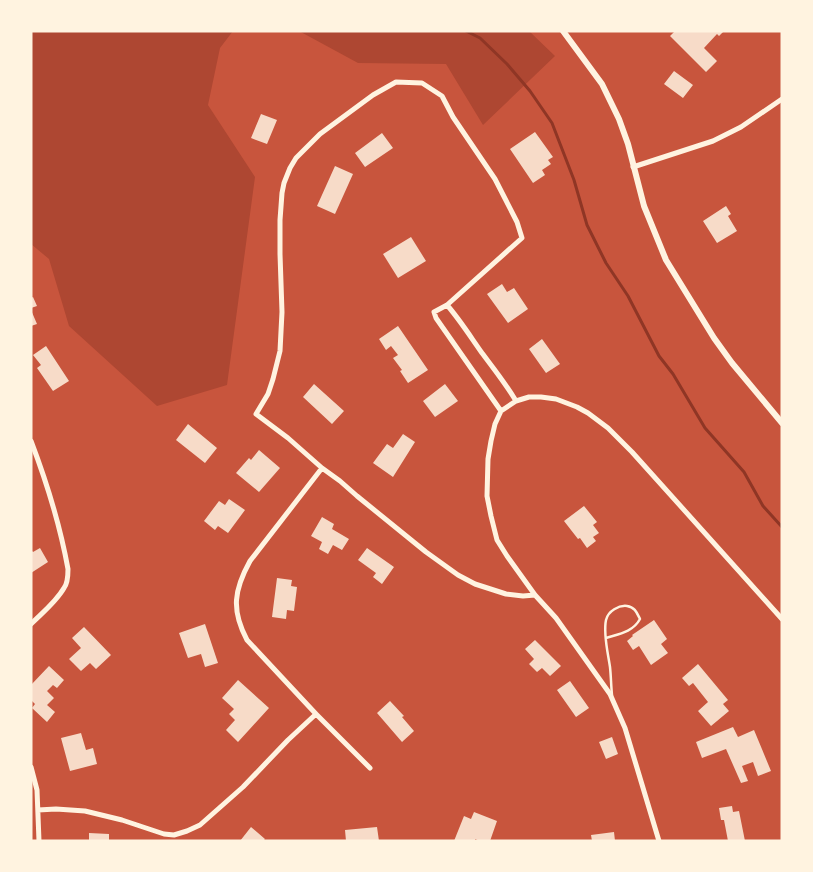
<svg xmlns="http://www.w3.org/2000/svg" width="813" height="872" font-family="'Archivo Narrow',sans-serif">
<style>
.green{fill:#ae4732}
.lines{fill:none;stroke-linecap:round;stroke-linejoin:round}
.stream{stroke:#8f3625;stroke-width:3}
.building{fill:#f7dbc8}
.service{stroke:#fff3e0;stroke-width:2.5}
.minor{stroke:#fff3e0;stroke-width:5}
.tertiary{stroke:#fff3e0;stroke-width:6}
</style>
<rect width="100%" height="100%" fill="#c8553d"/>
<path class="green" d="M31,31H233L220,48L208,105L255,177L227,385L157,406L69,326L49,259L31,244Z
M299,31H529L555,56L483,125L446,64L358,63Z"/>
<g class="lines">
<path class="stream" d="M466,31L480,38L507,64L530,91L552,123L574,180L587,225L606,263L628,296L659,356L673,374L705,428L744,472L763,506L782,527"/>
</g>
<path class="building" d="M675,31H724L719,36L717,34L704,48L717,61L706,72L670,36Z
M674,71L693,85L683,98L664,84Z
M261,114L277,120L267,144L251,138Z
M535,132L553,157L548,160L551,164L542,170L545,175L533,183L510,149Z
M382,133L393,148L365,167L355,153Z
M335,166L353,174L335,214L317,206Z
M726,206L731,214L728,216L737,231L717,243L703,221Z
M411,237L426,261L398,278L383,254Z
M502,284L507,292L514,288L528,309L508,323L487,294Z
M33,297L37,306L31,308V298Z
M31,310L37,324L31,326Z
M398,326L428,370L408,383L400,371L402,370L393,358L398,355L391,346L386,350L379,339Z
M542,339L560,364L546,373L529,349Z
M46,346L69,381L53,391L37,368L41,365L33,355Z
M314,384L344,411L332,424L303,397Z
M445,384L458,401L435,417L423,401Z
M188,424L217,448L205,463L176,440Z
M403,434L415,442L393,477L373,463L387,444L393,448Z
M259,450L280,468L259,492L236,473L249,458L251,460Z
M229,499L245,510L228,533L218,526L215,530L204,521L219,501L225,505Z
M584,506L597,522L593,525L599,533L593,537L596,541L587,548L580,538L578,539L564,521Z
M322,517L334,524L332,529L349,539L342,550L333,545L328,554L319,549L322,542L311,536Z
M40,548L48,562L31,573V550L33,552Z
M367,548L394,567L382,584L373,577L376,573L358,560Z
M277,578L292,580L291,586L297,587L294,611L287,610L286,619L272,617Z
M654,620L667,639L661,644L668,653L651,665L639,646L633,650L627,641L633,636L632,635Z
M205,624L218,663L205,667L201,654L188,658L179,633Z
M84,627L111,655L96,669L90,663L81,671L69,659L81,648L72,638Z
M535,640L561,666L550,676L542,668L537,672L529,664L534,659L525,649Z
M698,664L728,700L723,704L729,711L711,726L698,711L708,702L693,683L689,686L682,678Z
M49,666L64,680L57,688L53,685L47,691L54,698L47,705L55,712L47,722L32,708L35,704L31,700V685Z
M238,680L269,708L238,742L226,730L235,720L229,714L234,709L222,698Z
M570,681L589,708L576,717L557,690Z
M390,701L404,716L402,717L414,731L402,742L377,713Z
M733,727L738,737L754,730L771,771L758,776L753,762L742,766L748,781L741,783L726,749L702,758L696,742Z
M81,733L86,750L93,748L97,764L70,771L61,738Z
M612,737L618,754L606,759L599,742Z
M732,806L733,812L739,811L745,841H728L724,820H721L719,808Z
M474,812L497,821L490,841H480L475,839V841H454L464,816L471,819Z
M251,827L265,839L263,841H240Z
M377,827L379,841H346L345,830Z
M614,832L615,841H592L591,835Z
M89,833L109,834V841H89Z"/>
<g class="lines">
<path class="service" d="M606,638C619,634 633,632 640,619C637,613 635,607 627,606C619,605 608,611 606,620C603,634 608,653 610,667C611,676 611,685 612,695"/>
<path class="minor" d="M633,167L713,141L741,127L782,99
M447,305L522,238L517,222L495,179L453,117L442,96L422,83L396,82L373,95L320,134L296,158L290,168L284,183L282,193L280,220V254L282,312L280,351L273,379L268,394L256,414L288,438L322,468L340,481L357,496L426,552L458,575L475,584L506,594L523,596L535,595
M501,411L436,318L434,312L447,305C460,320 470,336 482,353C494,369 506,384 516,401
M31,441C47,483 60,525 68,569C68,575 68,583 64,588C56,602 42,613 31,624
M322,468L250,561C234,590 231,610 247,640L316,714L370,768
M31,767L37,790L39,841
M38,810L56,809L85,811L122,820L164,834L174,835L187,831L200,825L243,787L288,740L316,714
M659,841L625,728L610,694L556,618L535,595L507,556L497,540L491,516L487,496L488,459L491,441L495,424L501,411L516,401L529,397H541L556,399L577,407L588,413L608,428L632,452L782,619"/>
<path class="tertiary" d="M563,31L602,84L619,119L628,144L644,206L666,260L714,338L732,363L782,423"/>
</g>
<rect width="813" height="872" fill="none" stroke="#fff3e0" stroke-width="65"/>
</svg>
